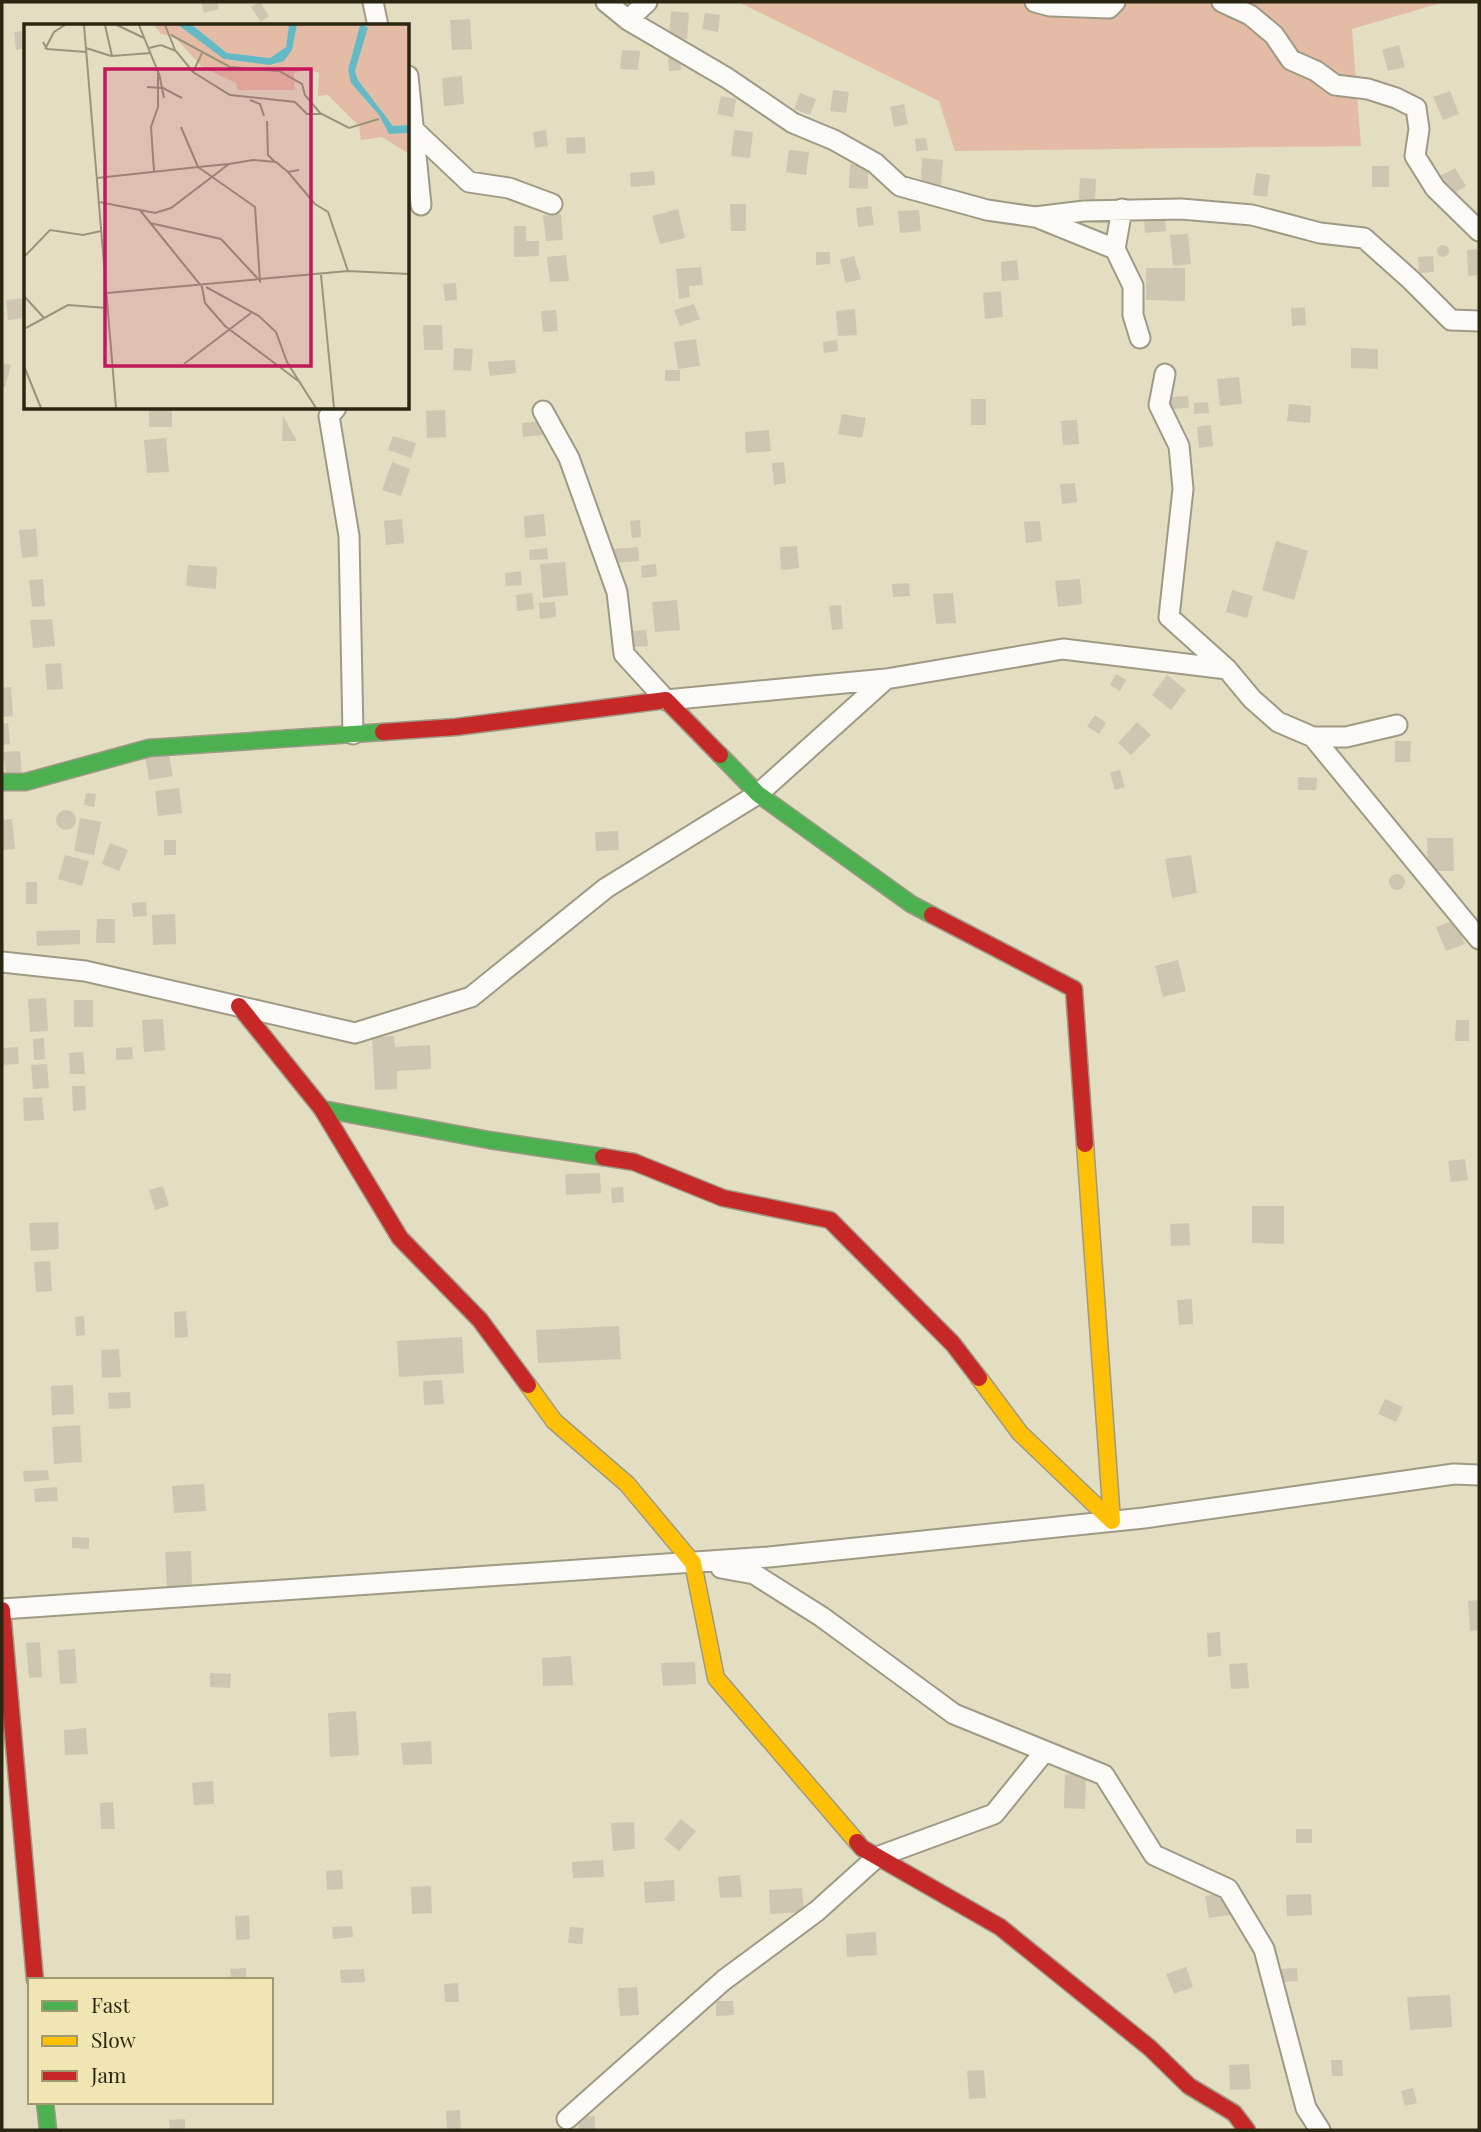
<svg xmlns="http://www.w3.org/2000/svg" width="1481" height="2132" font-family="'Playfair Display',serif">
<style>
.green{fill:#e4bba4}
.building{fill:#cec6b1}
.lines{fill:none;stroke-linecap:round;stroke-linejoin:round}
.street-casing{stroke:#9f9a85;stroke-width:23}
.fast-casing{stroke:#9f9a85;stroke-width:19}
.slow-casing{stroke:#9f9a85;stroke-width:19}
.jam-casing{stroke:#9f9a85;stroke-width:19}
.street{stroke:#fbfaf6;stroke-width:19}
.fast{stroke:#4caf50;stroke-width:16}
.slow{stroke:#ffc107;stroke-width:16}
.jam{stroke:#c62828;stroke-width:16}
.inset-road{fill:none;stroke:#99947b;stroke-width:2}
.view{fill:#c2185b;fill-opacity:0.15;stroke:#c2185b;stroke-width:3.5}
.inset-edge{fill:none;stroke:#2a2612;stroke-width:3.5}
</style>
<rect width="100%" height="100%" fill="#e3ddc1"/>
<path class="green" d="M738,2H1444L1352,29L1361,146L955,151L939,101Z"/>
<path class="building" d="M201,2H217L219,9L204,13Z
M260,2L269,16L261,22L251,7Z
M671,11L689,13L687,39L669,37Z
M705,13L720,15L718,32L702,29Z
M470,19L472,49L452,50L450,20Z
M26,30V48L16,50L14,32Z
M1399,45L1405,67L1388,71L1382,50Z
M622,50L640,51L638,70L620,69Z
M680,55L681,70L669,71L668,57Z
M462,76L464,104L444,106L442,78Z
M833,90L849,92L846,113L830,111Z
M1450,91L1459,114L1443,120L1433,97Z
M800,93L816,99L810,115L794,109Z
M721,96L736,99L733,117L717,114Z
M904,104L908,124L894,127L890,107Z
M546,130L548,146L535,148L533,132Z
M734,130L753,132L750,158L731,156Z
M585,137L586,153L567,154L566,138Z
M926,138L928,150L916,151L915,139Z
M789,150L809,152L806,175L786,172Z
M922,158L943,160L941,185L921,184Z
M850,164L868,165V189L849,188Z
M1372,166H1389V187H1372Z
M1455,168L1466,186L1450,195L1440,176Z
M654,171L655,185L631,187L630,173Z
M1256,173L1270,175L1267,197L1253,195Z
M1080,178L1096,179L1095,200L1079,199Z
M730,204H746V231H731Z
M871,206L874,225L858,227L856,208Z
M678,209L685,238L660,244L652,216Z
M919,210L921,231L900,233L898,211Z
M561,214L563,240L546,241L543,215Z
M1165,217L1166,231L1145,233L1144,219Z
M514,226H526V241H539V256L514,257Z
M1188,234L1191,264L1173,266L1170,235Z
M1437 251a6 6 0 1 1 12 0a6 6 0 1 1-12 0Z
M1479,249V275L1468,276L1467,250Z
M816,252H830V264L816,265Z
M566,255L569,281L550,282L547,257Z
M854,256L861,279L846,283L840,260Z
M1433,256L1434,272L1419,273L1418,257Z
M1017,260L1019,280L1002,281L1001,262Z
M701,267L703,285L689,286L690,297L679,299L676,269Z
M1146,268H1185V301L1146,300Z
M456,283L457,300L445,301L443,284Z
M1001,291L1003,317L985,319L983,293Z
M26,298V318L8,320L6,300Z
M694,304L700,319L680,326L674,310Z
M1305,307L1306,325L1292,326L1291,308Z
M855,309L857,335L838,336L836,311Z
M556,310L558,331L543,332L541,311Z
M423,325H442L443,350H424Z
M696,339L700,366L678,369L674,342Z
M837,340L838,351L824,353L823,342Z
M454,348L473,349L471,371L453,370Z
M1351,348L1378,349V369L1351,368Z
M515,360L516,373L490,376L488,362Z
M2,363L11,365L5,387L2,386Z
M665,370H680V381H665Z
M1239,377L1242,404L1220,406L1217,379Z
M1188,396L1189,408L1171,409V397Z
M971,399H986V425H971Z
M1208,402L1209,413L1194,414V403Z
M1289,404L1311,406L1310,423L1287,421Z
M149,408H172V427H149Z
M445,410L446,437L427,438L426,411Z
M842,414L866,418L862,438L838,434Z
M283,416L297,441H282Z
M1077,420L1079,444L1063,445L1061,421Z
M543,421L544,435L523,437L522,423Z
M1211,425L1213,446L1199,448L1197,427Z
M769,430L771,451L746,453L745,432Z
M393,436L416,443L411,458L388,450Z
M166,438L169,472L147,473L144,440Z
M392,462L410,469L401,496L382,490Z
M784,462L786,483L774,485L772,463Z
M1075,483L1077,502L1062,504L1060,484Z
M544,514L546,536L525,538L524,516Z
M402,519L404,543L386,545L384,521Z
M640,520L641,537L632,538L630,521Z
M1040,521L1042,541L1026,543L1024,522Z
M36,529L38,556L22,558L19,530Z
M1276,541L1308,551L1294,600L1262,590Z
M797,546L799,568L781,570L780,547Z
M638,547L639,561L614,563L612,549Z
M547,548L548,559L530,560L529,550Z
M565,562L568,595L543,598L540,564Z
M656,564L657,576L642,578L641,566Z
M188,565L217,567L216,589L186,586Z
M521,571L522,585L506,586L505,573Z
M43,579L45,606L32,607L29,580Z
M1080,579L1082,604L1058,607L1055,581Z
M909,583L910,596L893,597L892,584Z
M1232,590L1253,596L1247,618L1226,612Z
M532,593L534,609L517,611L516,595Z
M953,593L956,623L936,624L933,594Z
M677,600L680,630L655,632L652,602Z
M555,602L556,617L540,619L539,603Z
M841,605L843,629L832,630L829,606Z
M52,619L55,646L33,648L30,620Z
M646,630L648,646L634,647L633,631Z
M61,663L63,689L47,690L45,664Z
M1116,674L1126,680L1120,691L1110,685Z
M1167,675L1186,690L1171,710L1152,695Z
M11,687L13,716L2,717V688Z
M1095,715L1106,723L1099,734L1087,726Z
M1137,722L1151,735L1131,755L1118,743Z
M8,723L10,744L2,745V724Z
M1395,741H1411L1410,762H1395Z
M20,751L22,774L6,775L3,752Z
M168,751L173,776L149,780L145,756Z
M1120,770L1125,787L1115,790L1110,773Z
M1298,777L1317,778L1316,790H1298Z
M179,788L182,813L158,816L155,791Z
M86,793L96,794L94,807L84,805Z
M56 820a10 10 0 1 1 20 0a10 10 0 1 1-20 0Z
M80,818L101,822L94,855L74,851Z
M12,819L15,849L2,850V820Z
M618,831L619,850L596,851L595,832Z
M1427,838H1453L1454,871H1428Z
M164,840H176V855H164Z
M110,843L128,850L119,871L102,864Z
M65,855L89,861L82,886L58,879Z
M1191,855L1197,893L1172,898L1165,859Z
M1389 882a8 8 0 1 1 16 0a8 8 0 1 1-16 0Z
M26,882H37V904H26Z
M146,902L147,916L133,917L132,903Z
M175,914L176,944L153,945L152,915Z
M97,919H115V943H96Z
M1455,920L1465,944L1446,951L1436,927Z
M80,930V944L37,946L36,931Z
M1178,960L1186,991L1163,997L1155,966Z
M46,998L48,1031L30,1032L28,999Z
M74,1000H93V1027H74Z
M163,1019L165,1050L144,1052L142,1020Z
M1456,1020H1469V1041H1455Z
M394,1036L395,1047L430,1045L431,1069L397,1071V1089L375,1090L372,1037Z
M44,1038L45,1059L34,1060L33,1039Z
M18,1047L19,1064L2,1065V1048Z
M132,1047L133,1059L116,1060V1048Z
M83,1052L85,1074H70L69,1053Z
M47,1064L49,1088L33,1089L31,1065Z
M72,1086H85L86,1110L73,1111Z
M42,1097L44,1120L24,1121L23,1098Z
M1465,1159L1468,1180L1451,1182L1448,1161Z
M600,1173L601,1193L566,1195L565,1174Z
M163,1186L169,1206L155,1210L149,1190Z
M623,1187L624,1202L612,1203L611,1188Z
M1252,1206H1284V1244L1252,1243Z
M58,1222L59,1249L31,1251L29,1223Z
M1189,1223L1190,1245L1171,1246L1170,1224Z
M50,1261L52,1291L36,1292L34,1262Z
M1192,1299L1193,1324L1179,1325L1177,1300Z
M186,1311L188,1337L175,1338L174,1312Z
M84,1316L85,1335L76,1336L75,1317Z
M619,1326L621,1359L538,1363L536,1330Z
M462,1337L464,1373L399,1377L397,1341Z
M119,1349L121,1377L102,1378L101,1350Z
M442,1380L444,1404L424,1405L423,1381Z
M73,1385L74,1414L52,1415L51,1386Z
M130,1392L131,1408L109,1409L108,1393Z
M1385,1399L1403,1407L1396,1422L1378,1414Z
M80,1425L82,1462L54,1464L52,1427Z
M48,1470L49,1480L24,1482L23,1471Z
M204,1484L206,1511L174,1513L172,1486Z
M57,1487L58,1501L35,1502L34,1489Z
M72,1537L89,1538V1549L72,1548Z
M191,1551L192,1587L167,1589L165,1552Z
M1479,1600V1630L1470,1631L1468,1601Z
M1220,1632L1221,1656L1208,1657L1207,1633Z
M40,1642L42,1677L29,1678L26,1643Z
M75,1649L77,1683L60,1684L58,1650Z
M571,1656L573,1685L543,1686L542,1658Z
M695,1662L696,1684L663,1686L661,1663Z
M1247,1663L1249,1688L1231,1689L1229,1664Z
M210,1673L231,1674L230,1688L210,1687Z
M356,1711L359,1755L330,1757L328,1713Z
M86,1728L88,1754L65,1755L64,1730Z
M431,1741L432,1764L403,1765L401,1743Z
M1065,1774H1086L1085,1809L1064,1808Z
M213,1781L214,1804L194,1805L192,1783Z
M113,1802L115,1829H101L100,1803Z
M681,1819L696,1831L679,1851L664,1839Z
M634,1822L635,1849L613,1851L611,1823Z
M1296,1829H1312V1843H1296Z
M603,1860L604,1877L573,1878L572,1862Z
M342,1870L343,1889L327,1890L326,1871Z
M740,1875L742,1897L720,1898L718,1877Z
M674,1880L675,1901L645,1903L644,1882Z
M431,1886L432,1913L412,1914L411,1887Z
M802,1888L804,1912L770,1914L769,1890Z
M1226,1893L1230,1915L1209,1918L1205,1896Z
M1311,1894L1312,1915L1287,1916L1286,1895Z
M249,1915L250,1939L236,1940L235,1916Z
M352,1926L353,1937L333,1939L332,1927Z
M570,1927L584,1928L582,1944L568,1943Z
M876,1932L877,1955L847,1957L846,1934Z
M1186,1967L1193,1987L1174,1994L1166,1974Z
M246,1968V1980H231L230,1969Z
M1297,1968L1298,1981L1278,1982L1277,1969Z
M364,1969L365,1982L341,1983L340,1970Z
M458,1983L459,2002H445L444,1984Z
M637,1987L639,2015L620,2016L618,1988Z
M1450,1995L1452,2027L1410,2030L1407,1997Z
M716,2001H733L734,2015L716,2016Z
M1331,2060H1342L1343,2076H1332Z
M1249,2064L1251,2089L1230,2090L1229,2065Z
M984,2070L986,2098L969,2099L967,2071Z
M1413,2088L1417,2103L1405,2106L1401,2091Z
M460,2110L461,2130H447L446,2111Z
M595,2116V2130H579L578,2117Z
M185,2119V2130H170L169,2120Z"/>
<g class="lines">
<g class="street-casing">
<path id="street" d="M373,2L378,26
M606,2L628,20L727,78L793,123L834,140L875,163L900,186L987,210L1035,217L1084,211L1181,209L1252,215L1320,233L1364,238L1411,280L1451,320L1479,321
M1035,2L1050,6L1109,8L1115,2
M1222,2L1250,15L1274,35L1291,60L1316,71L1335,85L1368,89L1396,98L1416,108L1419,129L1415,156L1435,188L1479,231
M628,20L647,2
M408,76L421,205
M408,129L415,131L469,182L509,188L552,204
M1036,217L1115,249L1133,286V315L1140,338
M1115,249L1122,209
M1165,374L1159,405L1179,446L1183,489L1169,617L1227,669
M336,408L329,416L349,536L353,734
M543,411L569,458L617,592L624,654L666,700L886,679
M1313,737L1479,939
M2,962L85,971L355,1033L471,997L606,888L758,794L886,679L1063,649L1227,669L1252,699L1278,722L1313,737H1346L1397,725
M721,1568L754,1574L822,1617L954,1714L1104,1775L1154,1855L1228,1889L1264,1949L1306,2108L1320,2130
M2,1609L769,1557L1144,1518L1454,1474L1479,1475
M567,2119L724,1980L817,1911L877,1857L994,1814L1045,1751"/>
</g>
<g class="fast-casing">
<path id="fast" d="M720,755L758,794L911,904L932,915
M2,782H25L149,748L383,732
M322,1109L489,1140L603,1157
M45,2102L48,2130"/>
</g>
<g class="slow-casing">
<path id="slow" d="M979,1378L1020,1433L1112,1521L1085,1144
M528,1385L554,1421L627,1484L693,1563L716,1678L857,1842"/>
</g>
<g class="jam-casing">
<path id="jam" d="M383,732L456,727L666,700L720,755
M932,915L1074,989L1085,1144
M239,1006L322,1109L400,1238L480,1320L528,1385
M603,1157L634,1162L723,1198L830,1220L953,1344L979,1378
M2,1610L35,1980
M857,1842L862,1848L1000,1927L1150,2048L1189,2086L1234,2113L1247,2130"/>
</g>
<use href="#street" class="street"/>
<use href="#fast" class="fast"/>
<use href="#slow" class="slow"/>
<use href="#jam" class="jam"/>
</g>
<g transform="translate(24 24)">
<rect width="385" height="385" fill="#e3ddc1"/>
<path d="M130,1H154L203,36L250,41L268,26L273,1H336L324,46L327,59L355,91L365,110L385,109V130L358,113L337,116L335,102L304,71L294,72L295,49L284,45L270,49L271,66H214L212,59L178,43L151,13L137,10ZM168,1H265L262,23L246,34L203,29ZM344,1H385V101L379,103L369,102L334,56L331,47Z" fill="#e4bba4"/>
<path d="M154,1H168L203,29L246,34L262,23L265,1H273L268,26L260,37L246,41L200,35ZM336,1L344,3L331,47L334,56L369,102L385,101V109L365,110L355,91L327,59L324,46Z" fill="#65b9c4"/>
<path class="inset-road" d="M60,1L92,384M81,1L88,32L127,29M93,1L120,14M115,1L134,48V83L127,103L130,147M141,1L151,26M147,11L206,43L255,47L278,60L281,71L297,90M19,18L23,25L62,28M62,24L87,32M125,24L137,21L152,27L169,48L206,71L271,78L283,90H298L325,104L355,95M21,25L30,8L41,1M169,48L179,27M135,49L140,74M123,63L139,64L158,74M226,76L236,80L240,92M243,97L244,131L251,138M157,103L174,143L205,140M264,148L291,180L304,188L324,247M73,154L174,143L231,183L236,257L197,215L126,199M75,178L131,189L147,184L205,140L229,136L252,138L264,148L275,146M115,185L178,263L181,279L201,302L277,359M0,233L26,206L59,211L77,207M297,251L310,384M182,263L235,292L252,308L263,338L292,384M83,269L324,247L385,250M0,272L20,294M0,305L44,281L83,284M160,340L227,289M0,342L17,384"/>
<path class="view" d="M81,45H287V342H81Z"/>
<rect width="385" height="385" class="inset-edge"/>
</g>
<rect width="1481" height="2132" fill="none" stroke="#2a2612" stroke-width="7"/>
<rect x="28" y="1978" width="245" height="126" fill="#f1e6b3" stroke="#a19973" stroke-width="2"/>
<rect x="42" y="2001" width="35" height="10" fill="#4caf50" stroke="#a19973" stroke-width="2"/>
<text x="91" y="2013" font-size="21" fill="#2a2612">Fast</text>
<rect x="42" y="2036" width="35" height="10" fill="#ffc107" stroke="#a19973" stroke-width="2"/>
<text x="91" y="2048" font-size="21" fill="#2a2612">Slow</text>
<rect x="42" y="2071" width="35" height="10" fill="#c62828" stroke="#a19973" stroke-width="2"/>
<text x="91" y="2083" font-size="21" fill="#2a2612">Jam</text>
</svg>
